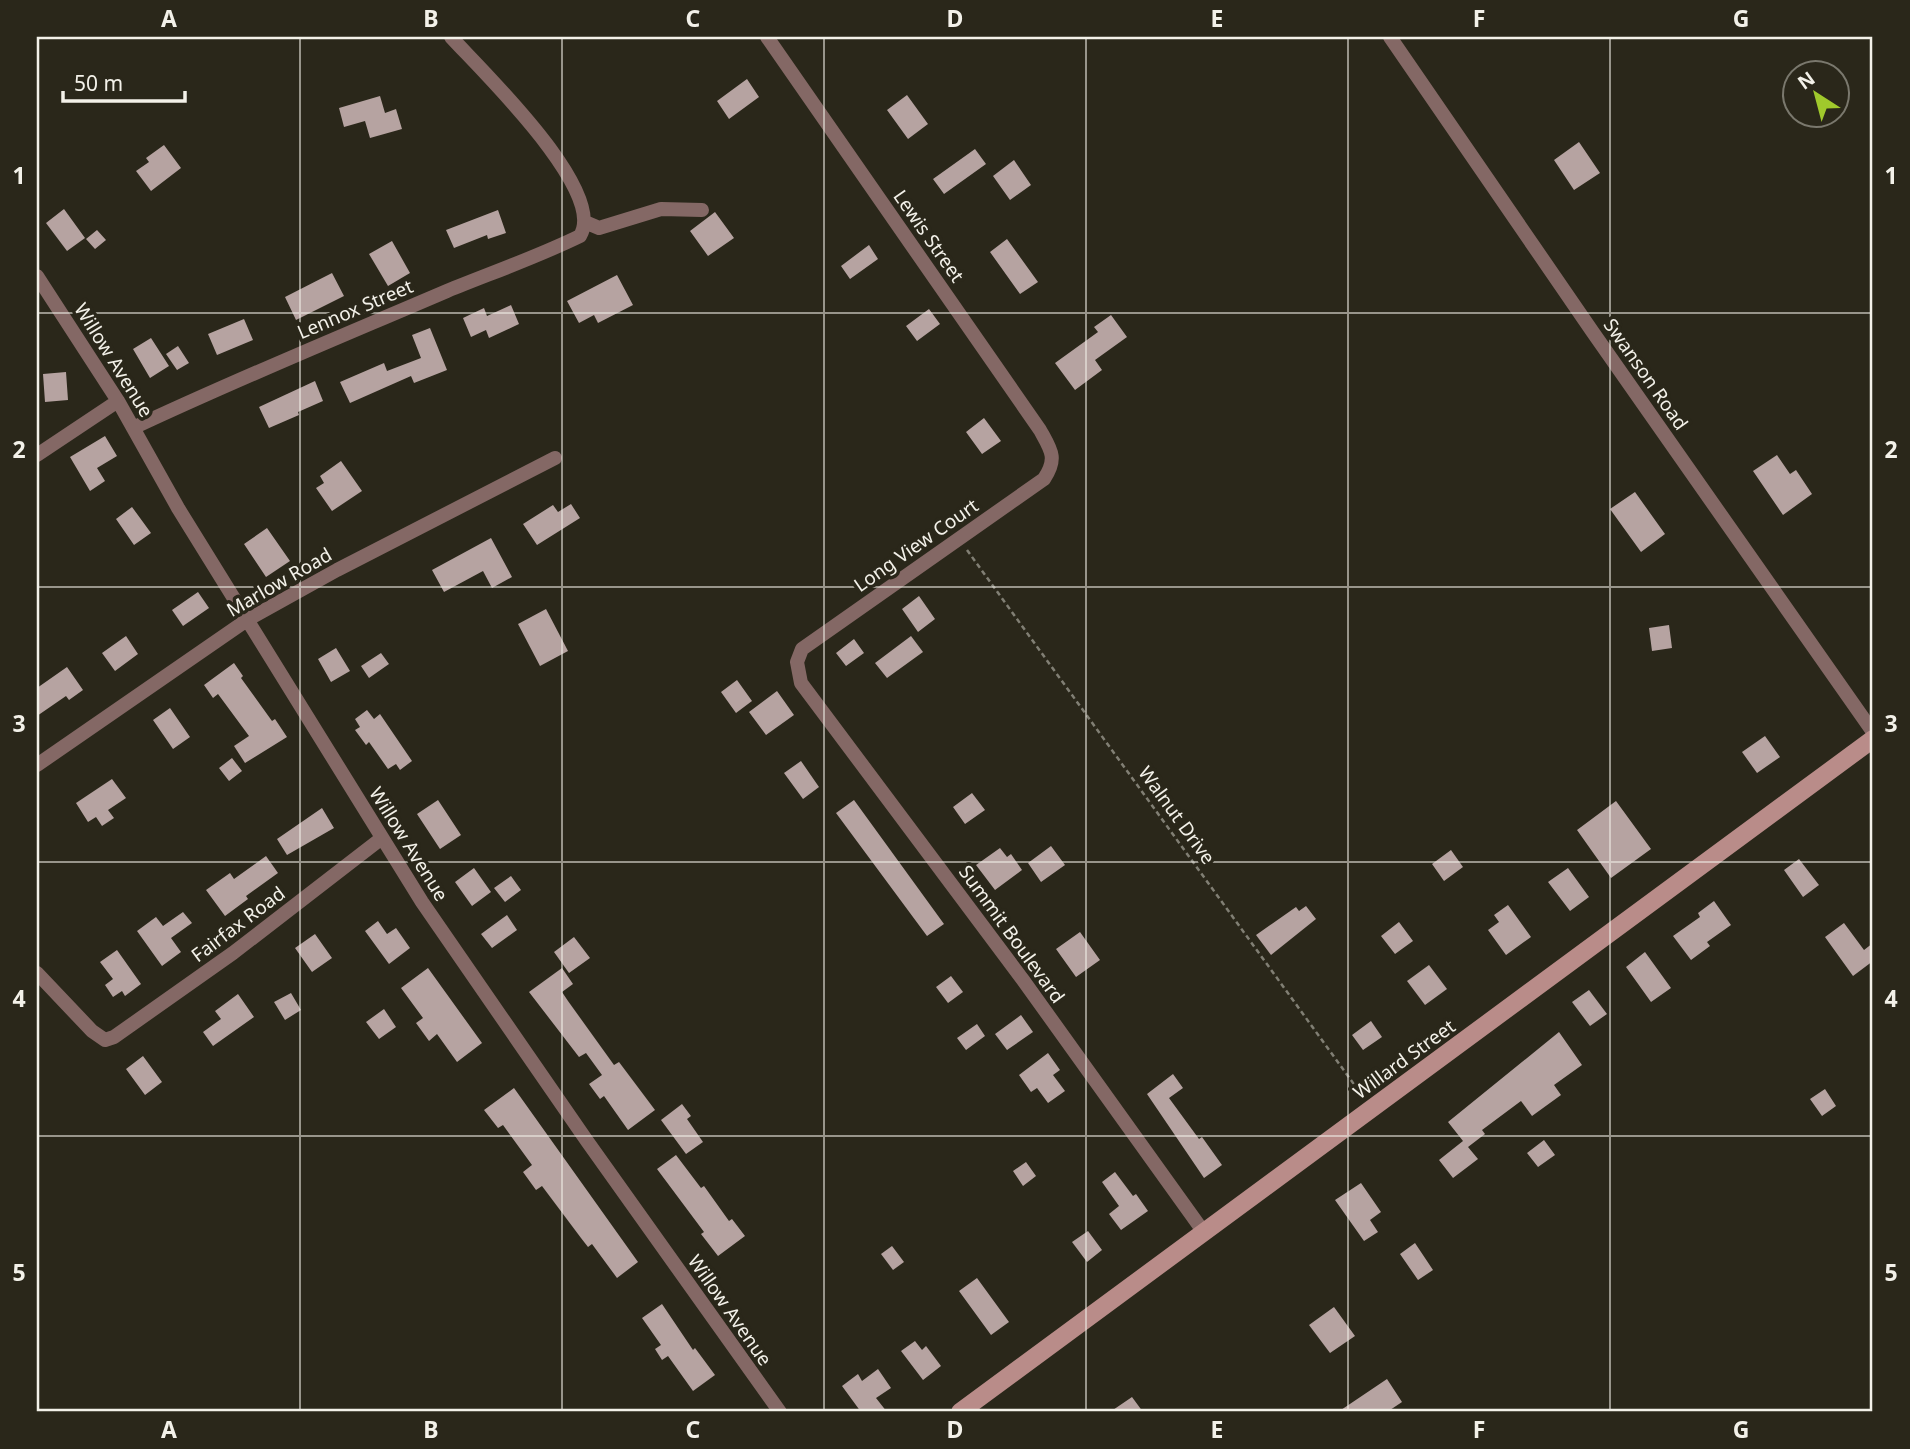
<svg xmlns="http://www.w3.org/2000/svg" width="1910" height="1449" font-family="'Noto Sans',sans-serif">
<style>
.building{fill:#b6a3a1}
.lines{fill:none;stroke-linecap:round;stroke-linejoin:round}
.path{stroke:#817f74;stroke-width:2.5;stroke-dasharray:5 3.5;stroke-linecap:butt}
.street{stroke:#846865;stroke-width:14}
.secondary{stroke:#b98c89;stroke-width:18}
.grid{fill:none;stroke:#f3f1e9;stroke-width:2;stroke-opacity:0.55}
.labels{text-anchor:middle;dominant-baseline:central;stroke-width:7;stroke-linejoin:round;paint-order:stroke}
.street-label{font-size:19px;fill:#f3f1e9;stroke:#2a271a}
.neatline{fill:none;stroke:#f3f1e9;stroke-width:2.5}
.grid-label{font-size:23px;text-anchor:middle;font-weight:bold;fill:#f3f1e9}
</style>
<rect width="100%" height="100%" fill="#2a271a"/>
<path class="building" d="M747,79L759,97L729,119L717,101Z
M907,95L928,124L908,139L887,110Z
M380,96L385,113L396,109L402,129L370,138L365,121L344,127L339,108Z
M1579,142L1600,173L1574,190L1554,160Z
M164,145L181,168L151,191L136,171L149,162L146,158Z
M975,149L986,164L944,194L933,179Z
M1014,160L1031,185L1010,200L993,176Z
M64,209L85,238L67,251L46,223Z
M498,210L506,233L488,239L487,235L454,248L446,230Z
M715,212L734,238L708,256L690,231Z
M97,230L106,240L95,249L86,239Z
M1007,239L1038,282L1020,294L990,252Z
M392,241L410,273L388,286L369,254Z
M869,245L878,259L850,279L841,266Z
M332,273L344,296L296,320L285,297Z
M617,275L633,305L598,323L594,315L579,323L567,301Z
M511,305L519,324L489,338L486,330L471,337L463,318L484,308L487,316Z
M929,309L940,324L917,341L906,326Z
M1111,315L1127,337L1095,360L1102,370L1075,390L1055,363L1098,332L1094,327Z
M244,319L253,340L217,355L208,334Z
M430,328L447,370L414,383L411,376L350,403L340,382L384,363L387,371L421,358L412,335Z
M151,338L169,366L150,378L133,349Z
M178,346L189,363L177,370L166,354Z
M66,372L68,400L45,402L43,374Z
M315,381L323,401L298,412L299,415L269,428L259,407Z
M984,418L1001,441L982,454L966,432Z
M105,436L117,456L97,468L105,481L90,491L70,457Z
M1777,455L1790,474L1796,470L1812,494L1783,515L1753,471Z
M341,461L362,491L332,511L316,488L324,483L320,476Z
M1635,492L1665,534L1641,552L1610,509Z
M571,504L580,518L537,545L523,524L553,505L558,512Z
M132,507L151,533L134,545L116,519Z
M267,528L290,561L266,577L244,544Z
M491,538L512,577L492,588L483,571L444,592L432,570Z
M198,592L209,608L183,626L172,610Z
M919,596L935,619L918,632L902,609Z
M546,609L568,651L540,666L518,624Z
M1669,625L1672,648L1652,651L1649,628Z
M126,636L138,654L115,671L102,653Z
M911,636L923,652L887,678L875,663Z
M854,639L864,653L846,666L836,653Z
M336,648L350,671L331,682L318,659Z
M381,653L389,664L369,678L361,666Z
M234,663L243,676L241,678L272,721L275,719L287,737L245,763L234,746L249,736L218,694L213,698L204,685Z
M67,667L83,690L69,700L66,696L37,716V688Z
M737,680L752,701L736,713L721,692Z
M777,691L794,715L766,735L749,712Z
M170,708L190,737L173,749L153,720Z
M367,710L374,719L380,714L412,761L400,770L396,764L388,769L369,742L366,745L355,730L360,727L355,719Z
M1765,736L1780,757L1757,773L1742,752Z
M232,758L242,771L229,781L219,768Z
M801,761L819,787L803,799L784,773Z
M112,779L126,798L108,810L114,818L102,826L96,817L88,822L76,803Z
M972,793L985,810L965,824L953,807Z
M438,800L461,835L440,849L417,814Z
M854,800L944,924L927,936L836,813Z
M1616,801L1651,849L1611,878L1577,830Z
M322,808L334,828L287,855L277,839Z
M1051,846L1065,865L1041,882L1028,863Z
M1000,848L1007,857L1011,854L1022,870L995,890L976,865Z
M1451,850L1463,867L1444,881L1432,864Z
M266,856L278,873L246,896L248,899L225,916L206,890L230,873L234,879Z
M1799,859L1819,885L1803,897L1784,870Z
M474,868L491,892L472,906L455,882Z
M1568,868L1589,897L1570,911L1548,882Z
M511,876L521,890L505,902L494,888Z
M1714,901L1731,925L1707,942L1710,946L1691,960L1673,936L1700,917L1698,913Z
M1508,905L1531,937L1506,955L1488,930L1499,922L1494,915Z
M1306,906L1316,919L1271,955L1256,935L1296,907L1299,911Z
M183,912L192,923L171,938L181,952L162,966L137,931L156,917L163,926Z
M507,915L517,930L492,948L481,934Z
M378,921L387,934L396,928L410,948L389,964L365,931Z
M1399,922L1413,941L1395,954L1381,936Z
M1844,923L1864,950L1873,943V961L1853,976L1825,937Z
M1080,932L1100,960L1076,977L1056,949Z
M315,934L332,958L312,972L295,948Z
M574,937L590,958L569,973L554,952Z
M117,950L141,984L125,996L122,991L113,997L105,985L113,979L100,962Z
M1645,952L1671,988L1651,1002L1626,967Z
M1429,965L1447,989L1425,1005L1407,981Z
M428,968L482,1043L457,1062L437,1034L429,1041L416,1023L423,1018L401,988Z
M562,968L573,984L562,992L568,1001L614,1065L619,1062L655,1110L628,1130L604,1096L600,1099L589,1084L602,1075L586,1053L579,1057L529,992Z
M951,976L963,992L948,1003L936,987Z
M1589,990L1607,1014L1590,1026L1572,1002Z
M291,993L301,1010L285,1020L274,1002Z
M238,994L254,1017L213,1046L203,1032L221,1019L215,1011Z
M384,1009L396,1027L379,1039L366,1022Z
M1021,1015L1033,1032L1007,1050L995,1034Z
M1371,1021L1382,1037L1363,1050L1352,1035Z
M977,1024L985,1036L966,1050L957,1038Z
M1559,1032L1582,1065L1554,1085L1561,1095L1532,1116L1521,1101L1482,1130L1485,1134L1468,1147L1478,1159L1453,1178L1439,1160L1463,1141L1448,1122Z
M1048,1053L1060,1070L1053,1075L1065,1091L1048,1103L1037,1088L1031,1092L1019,1075Z
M143,1056L162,1082L145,1095L126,1069Z
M1173,1074L1183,1088L1169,1098L1199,1139L1202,1137L1222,1165L1204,1178L1147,1094Z
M514,1088L638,1262L617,1278L592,1244L588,1247L581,1238L542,1186L536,1190L523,1172L532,1165L503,1125L498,1128L484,1110Z
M1825,1089L1836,1106L1822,1116L1810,1099Z
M682,1104L691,1116L687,1119L703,1142L686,1154L661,1120Z
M1544,1140L1555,1155L1538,1167L1527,1153Z
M676,1155L701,1188L704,1186L729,1221L732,1219L745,1236L718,1256L701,1234L704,1232L657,1169Z
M1026,1162L1036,1176L1023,1186L1013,1171Z
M1115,1172L1133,1196L1136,1194L1148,1211L1121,1230L1109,1214L1119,1206L1102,1182Z
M1361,1183L1381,1212L1370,1220L1378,1232L1364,1241L1335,1200Z
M1088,1231L1102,1250L1087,1262L1072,1242Z
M1415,1243L1433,1270L1418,1280L1400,1254Z
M892,1246L904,1262L893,1270L881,1254Z
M977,1278L1009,1322L991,1335L959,1291Z
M662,1304L693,1350L695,1348L715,1375L693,1391L668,1356L662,1360L655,1349L661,1345L642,1318Z
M1334,1307L1355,1336L1330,1353L1309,1325Z
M915,1341L922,1350L926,1346L941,1366L923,1380L901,1351Z
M878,1369L891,1388L876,1398L887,1412H861L842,1386L858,1374L862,1381Z
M1387,1379L1402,1402L1387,1412H1338Z
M1132,1397L1143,1412H1110Z"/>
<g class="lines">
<path class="path" d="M967,550L1361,1094"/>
<path class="street" d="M767,37L1040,430C1051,450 1058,458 1044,479L802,649L797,662L801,683L1023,980L1203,1231
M1390,37L1592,331L1873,732
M585,222L599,228L661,209L702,210
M37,276L118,401L178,508L422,902L587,1141L780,1412
M133,428C237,379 342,336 447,291C491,273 537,257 580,236C608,191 480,69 451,37
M37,455L118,401
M37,765L247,620L337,570L555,458
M37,973L92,1031L105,1040L114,1037L233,953L382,838"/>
<path class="secondary" d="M960,1412L1873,739"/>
</g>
<path class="grid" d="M300,37V1412M562,37V1412M824,37V1412M1086,37V1412M1348,37V1412M1610,37V1412M37,313H1873M37,587H1873M37,862H1873M37,1136H1873"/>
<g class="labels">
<g class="street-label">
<text transform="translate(929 236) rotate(55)">Lewis Street</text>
<text transform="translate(355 309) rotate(-23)">Lennox Street</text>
<text transform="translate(114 360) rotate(58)">Willow Avenue</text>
<text transform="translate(1646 374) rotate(55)">Swanson Road</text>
<text transform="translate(916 545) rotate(-35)">Long View Court</text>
<text transform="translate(279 582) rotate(-30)">Marlow Road</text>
<text transform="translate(1177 815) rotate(54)">Walnut Drive</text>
<text transform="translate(409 844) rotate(58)">Willow Avenue</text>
<text transform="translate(238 924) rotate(-37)">Fairfax Road</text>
<text transform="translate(1012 934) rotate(54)">Summit Boulevard</text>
<text transform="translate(1404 1059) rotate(-36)">Willard Street</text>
<text transform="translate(730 1310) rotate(55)">Willow Avenue</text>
</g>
</g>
<rect width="1910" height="1449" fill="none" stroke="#2a271a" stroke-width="77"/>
<g transform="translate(1816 94) rotate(324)"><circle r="33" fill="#2a271a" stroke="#7a786d" stroke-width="2"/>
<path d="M0-5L12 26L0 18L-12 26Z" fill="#a0c92c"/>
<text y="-10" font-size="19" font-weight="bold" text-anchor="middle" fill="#f3f1e9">N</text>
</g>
<path d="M63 91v10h122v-10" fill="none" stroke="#f3f1e9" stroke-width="3.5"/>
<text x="74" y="91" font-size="21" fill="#f3f1e9" stroke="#2a271a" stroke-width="5" paint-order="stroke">50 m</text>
<rect x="38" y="38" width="1833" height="1372" class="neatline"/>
<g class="grid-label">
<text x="169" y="27">A</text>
<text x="431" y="27">B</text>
<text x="693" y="27">C</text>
<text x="955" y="27">D</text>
<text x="1217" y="27">E</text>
<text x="1479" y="27">F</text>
<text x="1741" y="27">G</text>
<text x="19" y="184">1</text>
<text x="1891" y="184">1</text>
<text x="19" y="458">2</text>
<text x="1891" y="458">2</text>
<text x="19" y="732">3</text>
<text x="1891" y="732">3</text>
<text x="19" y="1007">4</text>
<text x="1891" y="1007">4</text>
<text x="19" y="1281">5</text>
<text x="1891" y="1281">5</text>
<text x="169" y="1438">A</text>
<text x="431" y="1438">B</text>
<text x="693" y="1438">C</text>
<text x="955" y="1438">D</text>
<text x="1217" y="1438">E</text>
<text x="1479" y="1438">F</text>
<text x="1741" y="1438">G</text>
</g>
</svg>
